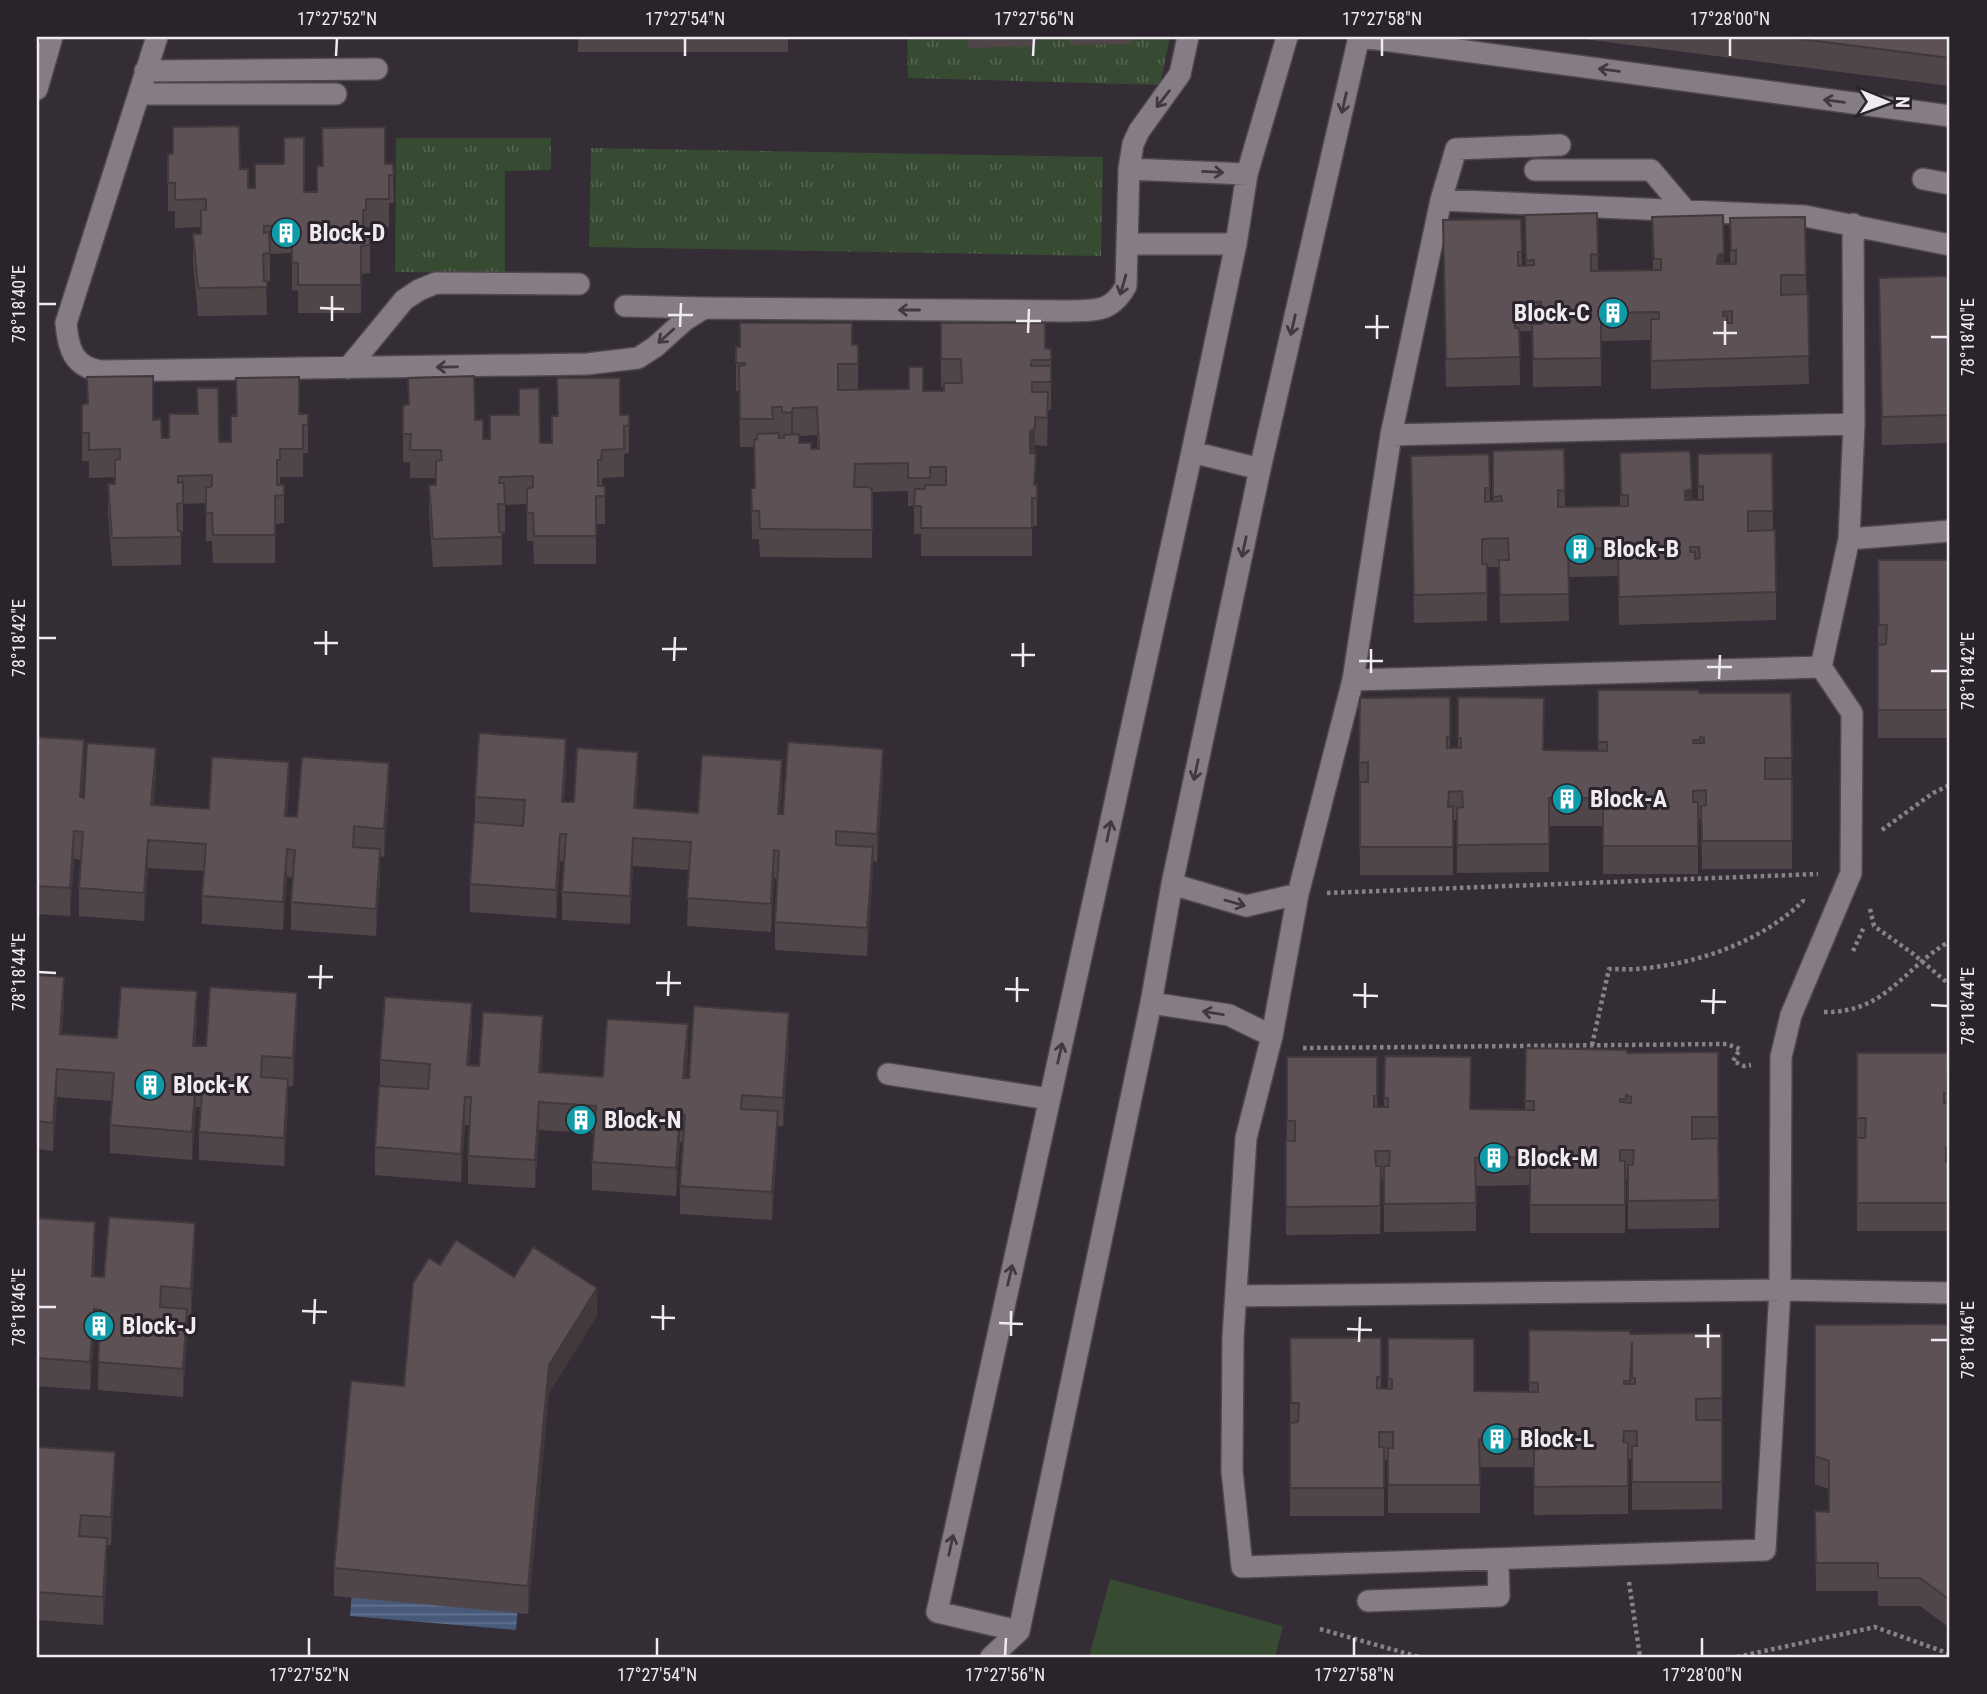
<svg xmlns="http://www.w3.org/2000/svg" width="1987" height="1694" font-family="'Roboto Condensed',sans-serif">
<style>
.grass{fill:url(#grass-tufts)}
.garden{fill:#374a32}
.water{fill:url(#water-rules)}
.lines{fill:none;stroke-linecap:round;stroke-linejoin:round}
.minor-casing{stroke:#4f484f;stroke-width:24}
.path{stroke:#878188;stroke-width:4.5;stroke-dasharray:3.5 3.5;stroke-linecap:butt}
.minor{stroke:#857c85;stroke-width:21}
.wall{fill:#504649;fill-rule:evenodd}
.shaded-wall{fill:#41393c}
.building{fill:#5d5155;stroke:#41393c;stroke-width:2;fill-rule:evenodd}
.oneway{stroke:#413942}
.ticks{fill:none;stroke:#f0ebf0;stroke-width:2.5}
.labels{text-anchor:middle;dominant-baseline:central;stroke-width:6;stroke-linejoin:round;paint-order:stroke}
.poi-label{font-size:24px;font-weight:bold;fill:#f0ebf0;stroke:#2a232b;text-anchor:start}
.neatline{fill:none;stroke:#f0ebf0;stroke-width:2.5}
.ticks-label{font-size:18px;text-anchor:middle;fill:#f0ebf0}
</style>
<defs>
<pattern id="grass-tufts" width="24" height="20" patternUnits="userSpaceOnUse" patternTransform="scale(1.75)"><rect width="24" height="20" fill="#374a32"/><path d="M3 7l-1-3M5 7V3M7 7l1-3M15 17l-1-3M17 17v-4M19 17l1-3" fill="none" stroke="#546450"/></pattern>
<pattern id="water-rules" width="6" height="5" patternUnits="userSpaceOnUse" patternTransform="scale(1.75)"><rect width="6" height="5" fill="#485a7a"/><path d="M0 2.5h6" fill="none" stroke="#63728d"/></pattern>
</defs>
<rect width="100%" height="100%" fill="#342d35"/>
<path class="grass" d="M907,37H1170L1160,85L908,78Z
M396,138H551V170L505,171V273L395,272Z
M591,148L1103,157L1101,256L589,247Z"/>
<path class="garden" d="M1110,1579L1283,1626L1275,1657H1089Z"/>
<path class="water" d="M355,1557L521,1572L516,1630L350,1616Z"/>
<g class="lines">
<g class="minor-casing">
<path id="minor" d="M157,37L66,323C68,348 73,367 101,371L587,364L638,358L655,347L685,320L704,308L1067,311C1096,310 1111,313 1126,286L1129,169L1133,144L1139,131L1180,74L1188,37
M1361,37L1950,116
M145,71L377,69
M37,89L52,37
M139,94H336
M1129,169L1247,174
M1535,170H1651L1686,211
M1923,179L1950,184
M1441,200L1456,149L1560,145
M1853,224L1854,424L1849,539L1821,667L1852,713L1851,873L1791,1015L1781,1057L1780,1290L1765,1550L1242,1567L1232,1471L1233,1337L1246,1138L1272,1036L1298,894L1353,680L1391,435L1441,200L1805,216L1950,245
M1128,244H1236
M625,306L703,308
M348,368L404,300L419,290L436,283L579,284
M1391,435L1854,424
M1192,452L1260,469
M1849,539L1950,531
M1353,680L1821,667
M1172,884L1246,906L1298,894
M1151,1003L1229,1015L1272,1036
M888,1074L1049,1099
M1237,1296L1780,1290L1950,1293
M1368,1601L1499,1596L1498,1559
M1019,1631L937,1612L1192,452L1236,244L1247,174L1287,37
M991,1657L1019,1631L1151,1003L1172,884L1260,469L1359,37"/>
</g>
<path class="path" d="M1882,830L1933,793L1950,785
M1327,893L1818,874
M1870,909L1874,926L1912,953L1950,985
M1853,951L1864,927
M1824,1012C1886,1013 1902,969 1950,941
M1592,1045L1609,969C1622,969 1634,970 1647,968C1703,962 1763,940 1803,901L1808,903
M1303,1048L1727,1044L1740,1049L1733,1061L1744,1066L1751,1065
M1629,1582L1640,1657
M1320,1629L1419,1657
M1737,1657L1875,1627L1950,1654"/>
<use href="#minor" class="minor"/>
</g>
<path class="wall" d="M578,37H788V52H578Z
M968,37H1037V46L968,48Z
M1069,37H1131V44L1069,45Z
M1568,37H1950V86Z
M173,127L240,169L248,188L304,192H317L385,164H393L394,203H389V227H366V235H370V273L361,274V313H298V291L292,290V253L270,254V281H266L267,315L198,316L193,262V234H201V227L175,228V211H168V155L173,154Z
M1597,213L1598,271L1653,270L1652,217L1724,264H1730V218L1806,275L1809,384L1651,389V340L1601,341V386L1533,387L1532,331H1519L1520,385L1446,387L1443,248L1521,219L1522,266H1526L1525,215Z
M1950,276V443L1882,445L1879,305Z
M941,323L1045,348L1051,360V410H1048L1047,446L1035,445V485H1037V526H1032V556H921V534H914V506H908V491L872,492V558L760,557L759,539H752L751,488H755L754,447H740L739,391H736V347L858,345V390L944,391V387H941ZM817,435V449H811L799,443V436Z
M87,377L153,420L162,438H169L197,414V388L219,442H231L299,414H308V453H303V477H280V485H284V523L275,524V563H213L212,541H206V503L183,504V531H180H181V565L112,566L108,512V484H115V477L89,478V461H82V405L87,404Z
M408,378L475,420L483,439L540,443H552L620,415H629V453L624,454V477L602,478V486H605V524H596V564H534L533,541H527V504L505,505V532H499H502V565L433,567L429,513V485H436V478H410V462H403V406L408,404Z
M1564,449L1565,507L1620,506V453L1692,500H1698V454L1772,453L1773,530L1776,592V620L1619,625L1618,576L1568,577L1569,621L1500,623L1499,567H1487V621L1414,623L1411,484L1489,454L1490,502H1493V451Z
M1878,560H1950V738H1878Z
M1598,690L1699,693H1791L1792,869H1702L1701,818L1698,819V874H1603V826H1549V872L1457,873V820H1453V875H1360L1359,763L1450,697V748H1458V697L1544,750L1598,751Z
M37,737L84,768L82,798H84L156,776L153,805L209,809L289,790L287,816L297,817L389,791L384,857L380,856V877L376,936L291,930V902L293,878L287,877L283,930L202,924V896L204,871L148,868L144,921L79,916V888L81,860L74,859L70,916L37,914Z
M566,767L564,802H574L638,780L636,808L698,813L782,788L780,814H783L883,777L877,862L873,861L867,956L775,950V922L777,879L774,878L771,932L687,926L689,870L633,866L630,924L562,920V892L564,862L560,861L556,918L470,912V884L475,822V797Z
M37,975L64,1005L62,1034L117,1038L197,1019L195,1046H206L297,1021L293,1086H288V1106L284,1166L199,1160V1132L201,1107H196L192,1160L110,1153V1125L112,1101L57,1097L53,1151L37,1149Z
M472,1031L469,1066H479L543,1044L541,1072L603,1077L688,1052L686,1078H689L789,1041L783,1126H778L772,1220L680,1214V1186L683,1143L680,1142L676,1196L592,1190V1162L594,1133L539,1130L535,1188L468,1184V1156L469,1125H465L461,1182L375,1175V1147L380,1086V1060Z
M1526,1048L1627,1053L1718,1052L1719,1228L1628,1229V1178H1625V1233H1530V1185L1476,1186V1231L1384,1232V1179H1381L1380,1234L1286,1235L1287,1057H1377V1107H1384L1385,1056L1470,1109L1525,1110Z
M1857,1053H1948V1103H1950V1231H1857Z
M37,1218L95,1250L94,1276L104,1277L195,1251L191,1317L187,1316V1337L183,1397L98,1390L99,1338L94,1337L90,1390L37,1386Z
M440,1265L514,1277L597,1316L549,1393L528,1614L334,1596V1568L404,1386Z
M1950,1324V1628L1920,1606H1878V1591H1816L1815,1511L1829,1512V1489L1815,1484V1325Z
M1529,1330L1630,1334L1722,1333V1509L1632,1510V1459H1628V1514L1534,1515V1467H1480V1513H1388V1460H1384V1516H1290V1338H1381V1388H1388V1338L1474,1391L1529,1392Z
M37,1447L115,1480L111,1545H107V1566L103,1625L37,1620Z"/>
<path class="shaded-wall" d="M1724,253V281L1717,292L1718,255Z
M793,408V436L791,441V413Z
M1035,417V456L1030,460V432Z
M1692,489V516L1685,519V491Z
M566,739V767L562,830V802Z
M84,740V768L80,825V797Z
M156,748V776L151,833V805Z
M883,749V777L877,862V834Z
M638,752V780L634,836V808Z
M782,760V788L778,842V814Z
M289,762V790L285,844V816Z
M389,763V791L384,857V829Z
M74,831V859L70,916V888Z
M560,834V861L556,918V890Z
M633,838V866L630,924V896Z
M148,840V868L144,921V893Z
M873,847V875L867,956V928Z
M287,849V877L283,930V902Z
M380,849V877L376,936V909Z
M774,850V878L771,932V904Z
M64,977V1005L60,1062V1034Z
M197,991V1019L193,1074V1046Z
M297,993V1021L293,1086V1058Z
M472,1003V1031L467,1093V1065Z
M789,1013V1041L783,1126V1098Z
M543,1016V1044L539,1100V1072Z
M688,1024V1052L683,1106V1078Z
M57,1069V1097L53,1151V1123Z
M196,1079V1107L192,1160V1132Z
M288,1079V1106L284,1166V1138Z
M465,1097V1125L461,1182V1154Z
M539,1102V1130L535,1188V1160Z
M778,1111V1139L772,1220V1192Z
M680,1114V1142L676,1196V1168Z
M95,1222V1250L92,1304V1276Z
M195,1223V1251L191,1317V1289Z
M597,1288V1316L549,1393L528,1614V1586L549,1365Z
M94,1309V1337L90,1390V1362Z
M187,1309V1337L183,1397V1369Z
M115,1452V1480L111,1545V1517Z
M107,1538V1566L103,1625V1597Z"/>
<path class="building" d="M1785,37H1950V58Z
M239,126L240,169H248V188H255V164H284V138L304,137V192H317V166H323L322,128L385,127V164H393L394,175H389V199H366V210H363V235H370V245L361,246V285H298V263L292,262V238L298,236V225L264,226V233L269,232L270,253L263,254L264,281H267V287L198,288L193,234H201V210H206V199L175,200V183H168V155L173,153V127Z
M1597,213L1598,255L1591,254V271L1661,270V259H1654L1652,217L1723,215L1724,253L1718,255L1717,264H1736V250L1731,251L1730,218L1805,217L1806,275H1781V295L1808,294L1809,356L1651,361V319H1659V312L1601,313V358L1533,359L1532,324H1541V302L1514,303L1515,328H1519L1520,357L1446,359L1443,220L1521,219L1522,252H1518V266L1534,265V260L1526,261L1525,215ZM1732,311V323H1727V316H1723V312Z
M1950,276V415L1882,417L1879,278Z
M740,323H852V345H858V364H838V390L909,389V367H923V391H944V383H962L961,359H941V323H1045V348L1051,349V360H1032L1031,366H1051V382H1032V392H1048L1047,418L1035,417V428L1030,432V453L1036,454L1034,485H1037V498H1032V528H921V506H914L915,489H925V485H946V467H930V478H908V463L855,464L854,487H869L872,490V530L760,529L759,511H752L751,488H755L754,440L757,439V434L779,433V438H784V435L799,434V443H811V449H819L817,407L793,408L791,413L782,412V407H772L773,419H740L739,366L745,365V363H736V347H740Z
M153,376V420L161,419L162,438H169V414H198L197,388H218L219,442H231V416H237L236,378L299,377V414H308V425H303V449H280V460H277V485H284V495L275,496V535H213L212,513H206V488L212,486V475L178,476V483L183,482V503L177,504L178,531H181V537L112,538L108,484H115V460L120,459V449L89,450V433H82V405L88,403L87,377Z
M474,376L475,420H483V439H490V415H519V389L539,388L540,443H552V416H558L557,378H620V415H629V425L624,426V449L602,450L601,460H598V486H605V496H596V536H534L533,513H527V489L533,487V476L500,477L499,483H504L505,504H498L499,532H502V537L433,539L429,485H436V461L442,460L441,450H410L411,434H403V406L409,404L408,378Z
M1564,449L1565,491L1558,490V507L1628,506V495H1621L1620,453L1690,451L1692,489L1685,491V500H1703V486L1698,487V454L1772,453L1773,511H1748V531L1775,530L1776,592L1619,597L1618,555H1626V548L1568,549L1569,594L1500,595L1499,560H1509L1508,538L1482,539V564H1487V593L1414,595L1411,456L1489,454L1490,488H1485V502L1502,501L1501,496L1493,497V451ZM1690,547H1699L1700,558L1695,559V552H1690Z
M1878,560H1950V710H1878V645L1886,644L1887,625H1879Z
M1598,690H1699V693H1791L1792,758H1765V779H1792V841H1702L1701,806L1706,805V790L1693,791V802H1698V846H1603V807H1608V798H1549V844L1457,845V808L1463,807L1462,791L1449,792L1448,807L1453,806V847H1360V782H1368V762L1359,763L1360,698L1450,697V737H1447V748H1461V738H1458V697L1544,698L1543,750L1607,751V742H1598ZM1700,737L1704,738V743H1693V740H1700Z
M479,733L566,739L562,802H574L577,748L638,752L634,808L698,813L702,755L782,760L778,814H783L788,742L883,749L877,834L836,831V845L873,847L867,928L775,922L779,851L774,850L771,904L687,898L691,842L633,838L630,896L562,892L566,834H560L556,890L470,884L474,822L523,826L525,800L475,797Z
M37,737L84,740L80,797L84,798L87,743L156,748L151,805L209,809L212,757L289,762L285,816L297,817L302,757L389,763L384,829L354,826L353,847L380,849L376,909L291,902L295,850L287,849L283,902L202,896L206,844L148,840L144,893L79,888L83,832L74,831L70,888L37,886Z
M37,975L64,977L60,1034L117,1038L121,987L197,991L193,1046H206L210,987L297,993L293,1058L262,1056L261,1077L288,1079L284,1138L199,1132L203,1079H196L192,1132L110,1125L114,1073L57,1069L53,1123L37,1121Z
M385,997L472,1003L467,1065L479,1066L483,1012L543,1016L539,1072L603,1077L607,1019L688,1024L683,1078H689L694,1006L789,1013L783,1098L742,1095L741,1109L778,1111L772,1192L680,1186L685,1115L680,1114L676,1168L592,1162L596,1106L539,1102L535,1160L468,1156L471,1097H465L461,1154L375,1147L379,1086L428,1089L430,1064L380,1060Z
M1526,1048L1627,1050V1053L1718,1052V1117H1692V1139L1718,1138L1719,1200L1628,1201V1165H1633L1634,1150H1620V1161H1625V1205H1530V1166H1535V1157L1475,1158L1476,1203L1384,1204V1166H1389L1390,1151H1375L1376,1166H1381L1380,1206L1286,1207V1141H1295V1121H1287V1057H1377V1096H1374V1107H1388V1098H1384L1385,1056L1471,1057L1470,1109L1534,1110V1101H1525ZM1626,1095L1631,1097V1103L1620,1102V1099H1626Z
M1857,1053H1948L1947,1093H1944V1103H1950V1147H1946V1162H1950V1203H1857V1138H1865L1866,1118H1857Z
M109,1217L195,1223L191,1289L161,1286L160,1307L187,1309L183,1369L98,1362L101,1310L94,1309L90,1362L37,1358V1218L95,1222L92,1276L104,1277Z
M456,1240L514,1277L533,1247L597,1288L549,1365L528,1586L334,1568L351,1381L404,1386L413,1283L429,1258L440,1265Z
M1950,1324V1600L1920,1578H1878V1563H1816L1815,1511L1829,1512V1461L1815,1456V1325Z
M1529,1330L1630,1331V1334L1722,1333V1398L1696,1399V1420H1722V1482H1632V1446H1637V1431H1624L1623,1442L1628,1443V1486L1534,1487V1448H1539V1439H1479L1480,1485H1388V1448H1393V1432H1379V1447H1384V1488H1290V1423L1298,1422L1299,1403H1291L1290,1338H1381V1377H1377V1388L1392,1389V1379H1388V1338L1474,1339V1391L1538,1392V1383L1529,1382ZM1632,1342V1378H1635V1384H1624V1381H1630Z
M37,1447L115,1452L111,1517L81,1515L79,1536L107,1538L103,1597L37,1592Z"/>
<defs><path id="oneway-shaft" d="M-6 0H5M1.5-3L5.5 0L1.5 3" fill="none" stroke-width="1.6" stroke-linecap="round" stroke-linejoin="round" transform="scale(1.75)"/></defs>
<g class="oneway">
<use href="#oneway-shaft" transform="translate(1609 70) rotate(-172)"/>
<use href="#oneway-shaft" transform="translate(1163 99) rotate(128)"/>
<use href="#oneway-shaft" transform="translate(1834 101) rotate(-172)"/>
<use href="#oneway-shaft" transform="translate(1344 103) rotate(103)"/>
<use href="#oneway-shaft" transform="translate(1213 172) rotate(3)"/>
<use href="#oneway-shaft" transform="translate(1123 285) rotate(106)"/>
<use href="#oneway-shaft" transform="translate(909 310) rotate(-180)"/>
<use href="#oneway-shaft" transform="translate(1293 325) rotate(103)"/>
<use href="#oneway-shaft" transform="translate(666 336) rotate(138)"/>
<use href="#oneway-shaft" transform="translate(447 367) rotate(179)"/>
<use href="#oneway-shaft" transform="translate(1244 547) rotate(102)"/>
<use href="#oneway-shaft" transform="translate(1196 770) rotate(102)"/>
<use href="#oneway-shaft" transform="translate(1109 831) rotate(-78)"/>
<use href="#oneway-shaft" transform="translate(1235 903) rotate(16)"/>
<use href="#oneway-shaft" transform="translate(1213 1013) rotate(-171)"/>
<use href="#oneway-shaft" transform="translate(1060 1053) rotate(-77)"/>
<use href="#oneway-shaft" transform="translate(1010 1275) rotate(-77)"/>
<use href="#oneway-shaft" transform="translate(951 1545) rotate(-78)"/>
</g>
<path class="ticks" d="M336,56L337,38M685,56V38M1033,56L1034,38M1382,56V38M1730,56V38M38,304H56M320,308L344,309M668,315H693M332,321V296M1016,321H1041M680,327L681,303M1365,327H1389M1028,333L1029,309M1713,333H1737M1931,337H1948M1377,339V315M1725,345V321M38,638H56M314,643H338M662,649H687M326,655V631M1011,655H1035M674,661L675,637M1359,661H1383M1023,667V643M1707,667H1732M1931,671H1948M1371,673V649M1719,679L1720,655M38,972L56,973M308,977H333M656,983H681M320,989L321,965M1005,989L1029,990M1353,995L1378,996M668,996L669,971M1701,1001L1726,1002M1017,1002V977M1931,1005L1948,1006M1365,1008V983M1713,1014L1714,989M38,1307H56M302,1311L327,1312M651,1317L675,1318M999,1323L1023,1324M314,1324L315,1299M1347,1329L1372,1330M663,1330V1305M1011,1336V1311M1695,1336H1720M1931,1340H1948M1359,1342L1360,1317M1708,1348V1324M309,1656V1638M657,1656V1638M1005,1656L1006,1638M1354,1656V1638M1702,1656V1638"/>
<defs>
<g id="building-disc" transform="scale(1.575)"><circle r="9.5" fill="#0f9aa8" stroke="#2a232b"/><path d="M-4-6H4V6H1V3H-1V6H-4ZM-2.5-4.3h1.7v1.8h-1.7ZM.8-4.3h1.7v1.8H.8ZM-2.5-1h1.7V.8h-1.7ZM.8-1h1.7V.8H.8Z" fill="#fff"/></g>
</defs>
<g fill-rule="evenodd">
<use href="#building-disc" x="286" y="233"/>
<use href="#building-disc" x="1613" y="313"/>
<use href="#building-disc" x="1580" y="549"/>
<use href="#building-disc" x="1567" y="799"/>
<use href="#building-disc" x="150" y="1085"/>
<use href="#building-disc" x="581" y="1120"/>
<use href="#building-disc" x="1494" y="1158"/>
<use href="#building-disc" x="99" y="1326"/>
<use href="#building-disc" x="1497" y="1439"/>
</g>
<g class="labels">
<g class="poi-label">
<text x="309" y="233">Block-D</text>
<text x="1590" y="313" text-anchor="end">Block-C</text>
<text x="1603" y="549">Block-B</text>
<text x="1590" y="799">Block-A</text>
<text x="173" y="1085">Block-K</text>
<text x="604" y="1120">Block-N</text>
<text x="1517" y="1158">Block-M</text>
<text x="122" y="1326">Block-J</text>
<text x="1520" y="1439">Block-L</text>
</g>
</g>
<rect width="1987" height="1694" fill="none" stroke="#2a232b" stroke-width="77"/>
<g transform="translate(1886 102) rotate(91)" stroke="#2a232b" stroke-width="5" paint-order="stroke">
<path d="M0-5L12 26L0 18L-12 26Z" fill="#f0ebf0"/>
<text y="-10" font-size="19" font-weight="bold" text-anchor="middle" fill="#f0ebf0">N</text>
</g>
<rect x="38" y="38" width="1910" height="1618" class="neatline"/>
<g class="ticks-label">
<text x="337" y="25">17°27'52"N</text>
<text x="685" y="25">17°27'54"N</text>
<text x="1034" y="25">17°27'56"N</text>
<text x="1382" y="25">17°27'58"N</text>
<text x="1730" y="25">17°28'00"N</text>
<text transform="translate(19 304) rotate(-90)" y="6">78°18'40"E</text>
<text transform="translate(1968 337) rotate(-90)" y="6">78°18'40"E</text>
<text transform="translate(19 638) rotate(-90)" y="6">78°18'42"E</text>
<text transform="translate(1968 671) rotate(-90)" y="6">78°18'42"E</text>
<text transform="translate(19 972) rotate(-90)" y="6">78°18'44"E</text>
<text transform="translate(1968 1006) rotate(-90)" y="6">78°18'44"E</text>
<text transform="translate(19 1307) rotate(-90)" y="6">78°18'46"E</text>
<text transform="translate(1968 1340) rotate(-90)" y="6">78°18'46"E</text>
<text x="309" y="1681">17°27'52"N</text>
<text x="657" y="1681">17°27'54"N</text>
<text x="1005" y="1681">17°27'56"N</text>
<text x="1354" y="1681">17°27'58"N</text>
<text x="1702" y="1681">17°28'00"N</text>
</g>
</svg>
